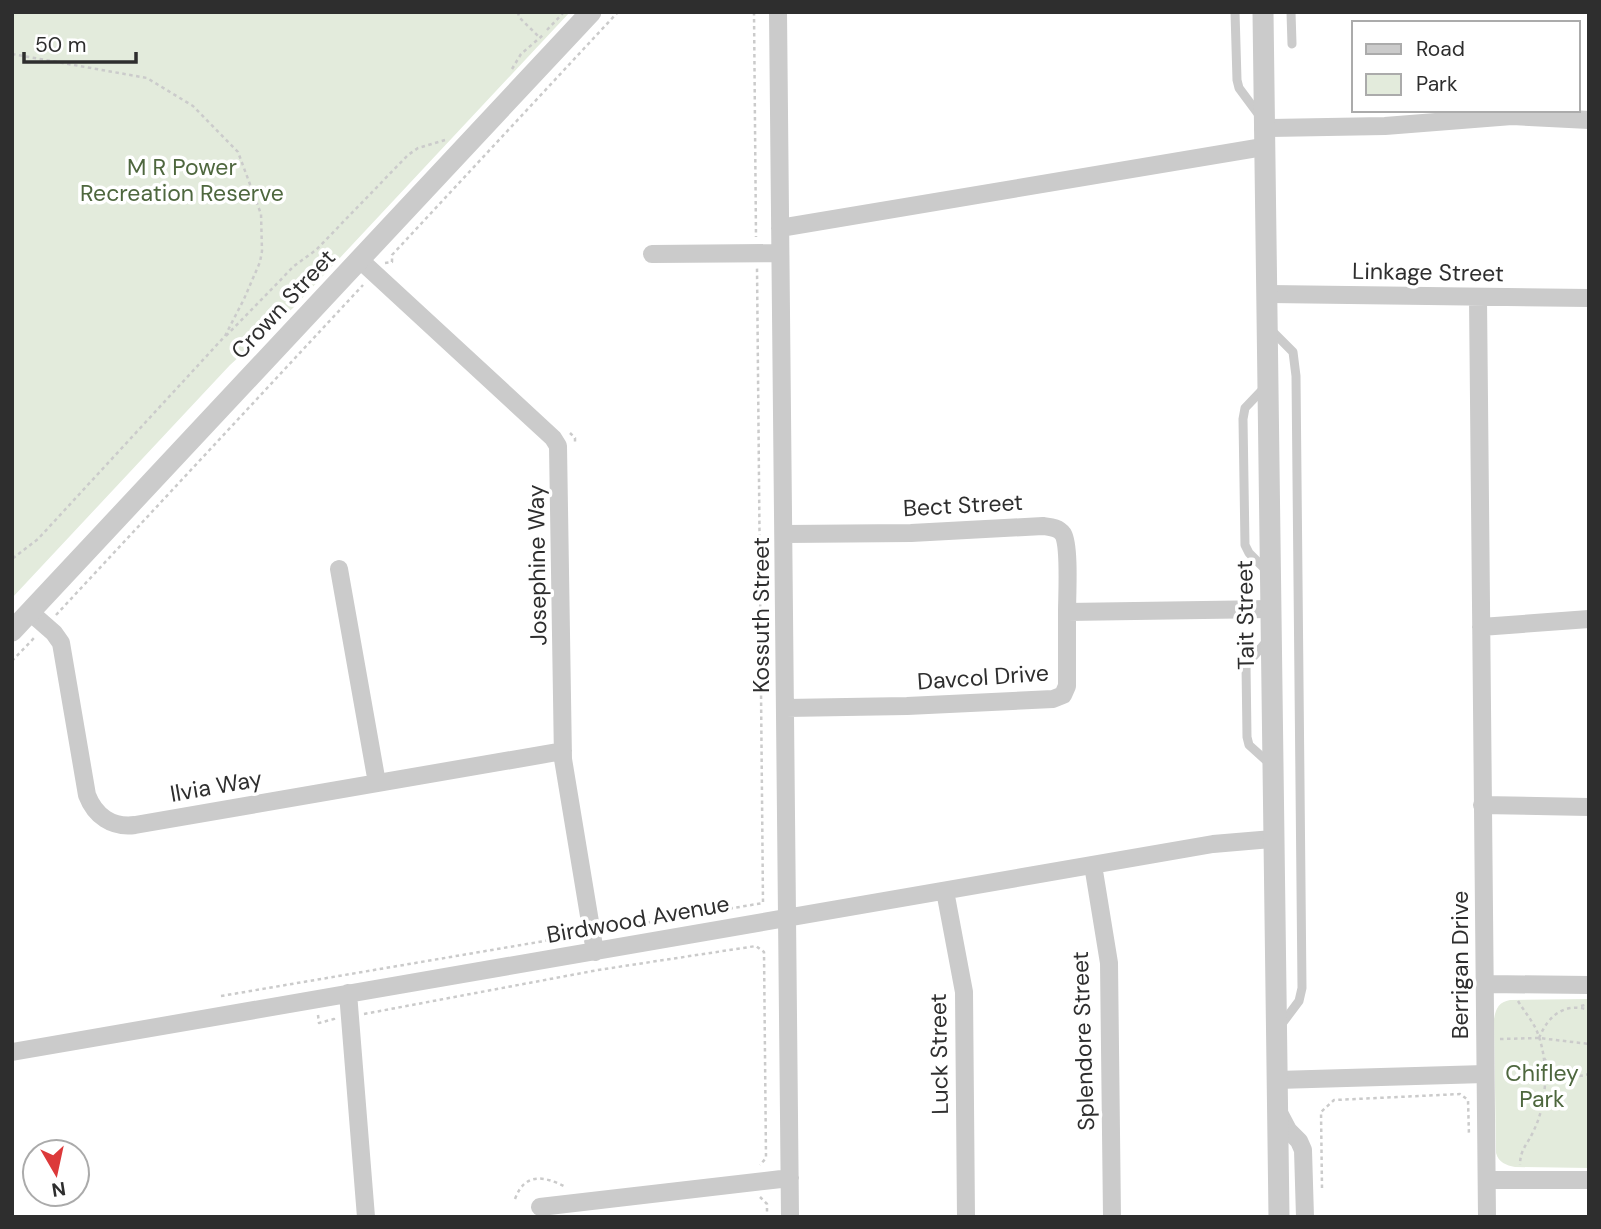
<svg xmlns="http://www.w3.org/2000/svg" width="1601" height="1229" font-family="'DM Sans',sans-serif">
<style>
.green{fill:#e3ebdc}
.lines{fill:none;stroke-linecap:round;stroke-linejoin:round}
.path{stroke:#cbcbcb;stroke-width:2.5;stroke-dasharray:3.5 3.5;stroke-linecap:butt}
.service{stroke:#cbcbcb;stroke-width:9}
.minor{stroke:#cbcbcb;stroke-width:18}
.tertiary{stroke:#cbcbcb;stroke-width:21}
.labels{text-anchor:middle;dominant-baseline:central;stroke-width:7;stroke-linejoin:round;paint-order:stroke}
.park-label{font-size:23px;fill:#4e673e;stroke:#fff}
.street-label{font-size:23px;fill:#2e2e2e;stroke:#fff}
</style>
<rect width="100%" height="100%" fill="#fff"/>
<path class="green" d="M12,12H570L293,308L230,365L12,598Z
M1589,999V1168L1515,1167C1506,1165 1499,1163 1496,1153L1494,1019C1496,1008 1499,1002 1510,1000Z"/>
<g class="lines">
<path class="path" d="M518,12L519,17L540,38
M754,12L756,237
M547,30L564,12
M12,54L147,78L193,106L238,152L261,214L262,251L260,262L244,299L225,336L38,539L12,559
M512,69L521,54L543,35
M385,263L392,262V255L618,12
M226,336L294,266L316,250L408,155L418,148L445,140
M570,433L575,438V445
M56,615L363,285
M12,661L34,638
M607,922L615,928L763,903L757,268
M221,996L568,937L575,927
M1518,1001C1524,1011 1531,1019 1536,1029C1549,1059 1548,1101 1534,1130C1528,1144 1520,1149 1520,1165
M1581,1006L1589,1004
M364,1014L598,970L756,946L764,952L766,1158L760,1165
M318,1015L319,1023L334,1019V1022
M1539,1038C1548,1016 1564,1002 1589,1010
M1500,1039L1539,1038L1589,1044
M1544,1058C1554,1074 1570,1080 1589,1074
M1322,1188L1321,1112L1334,1100L1460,1094L1468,1100L1469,1136
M760,1197L767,1204V1217
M515,1199C525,1172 544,1176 566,1187
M515,1215V1217"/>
<path class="service" d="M1235,12L1237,80L1239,88L1259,115
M1291,12L1292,44
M1269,328L1293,352L1296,376L1302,988L1299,1001L1281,1025
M1265,387L1245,408L1243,419L1245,545L1249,553L1266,570
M1267,641L1246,665L1247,737L1249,745L1269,763"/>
<path class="minor" d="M778,12L790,1217
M1263,128L1385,126L1512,116L1589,120
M780,228L1263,147
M652,254L780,253
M360,260L553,438L558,446L563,759L595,952
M1267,294L1589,298
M1478,298L1487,1217
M785,534L911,533L1043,526C1050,527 1058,527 1063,534C1070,546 1067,596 1067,612
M339,569L377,783
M30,612L54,633L61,643L87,795C95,816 112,828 135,825L563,751
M1481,627L1589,619
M786,708L907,706L1053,699L1063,695L1067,686V612L1271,609
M1482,805L1589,807
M1093,865L1109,963L1112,1217
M945,891L964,992L966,1217
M1486,984L1589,985
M348,993L366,1217
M12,1052L1213,844L1273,839
M1277,1080L1485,1074
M1278,1111L1288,1130L1299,1141L1303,1150L1305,1217
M1487,1180H1589
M540,1207L790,1178"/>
<path class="tertiary" d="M1263,12L1279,1217
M12,631L591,12"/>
</g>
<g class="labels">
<g class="park-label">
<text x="182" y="167">M R Power<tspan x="182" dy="26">Recreation Reserve</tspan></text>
<text x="1542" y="1073">Chifley<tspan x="1542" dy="26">Park</tspan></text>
</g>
<g class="street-label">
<text transform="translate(1428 272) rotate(1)">Linkage Street</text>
<text transform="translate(283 304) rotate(-47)">Crown Street</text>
<text transform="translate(963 505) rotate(-3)">Bect Street</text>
<text transform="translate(537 565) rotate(-91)">Josephine Way</text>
<text transform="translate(761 615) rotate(-90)">Kossuth Street</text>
<text transform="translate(1245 615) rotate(-91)">Tait Street</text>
<text transform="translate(983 677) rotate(-4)">Davcol Drive</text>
<text transform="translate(216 786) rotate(-10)">Ilvia Way</text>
<text transform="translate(638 919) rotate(-10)">Birdwood Avenue</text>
<text transform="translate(1460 965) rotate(-90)">Berrigan Drive</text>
<text transform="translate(1083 1041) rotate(-92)">Splendore Street</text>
<text transform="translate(939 1054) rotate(-91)">Luck Street</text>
</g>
</g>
<rect width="1601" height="1229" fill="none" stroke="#2e2e2e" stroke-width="28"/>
<rect x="1352" y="21" width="228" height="91" fill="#ffffff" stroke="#ababab" stroke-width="2"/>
<rect x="1366" y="44" width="35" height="10" fill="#cbcbcb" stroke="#ababab" stroke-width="2"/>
<text x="1416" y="56" font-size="21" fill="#2e2e2e">Road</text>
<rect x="1366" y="74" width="35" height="21" fill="#e3ebdc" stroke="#ababab" stroke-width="2"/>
<text x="1416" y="91" font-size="21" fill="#2e2e2e">Park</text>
<g transform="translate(56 1173) rotate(171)"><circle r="33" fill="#ffffff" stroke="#ababab" stroke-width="2"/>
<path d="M0-5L12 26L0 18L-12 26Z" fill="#dc393a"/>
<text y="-10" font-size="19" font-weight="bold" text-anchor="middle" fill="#2e2e2e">N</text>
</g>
<path d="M24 52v10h112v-10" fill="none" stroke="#2e2e2e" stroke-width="3.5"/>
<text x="35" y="52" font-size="21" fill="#2e2e2e" stroke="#ffffff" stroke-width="5" paint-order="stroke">50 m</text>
</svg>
